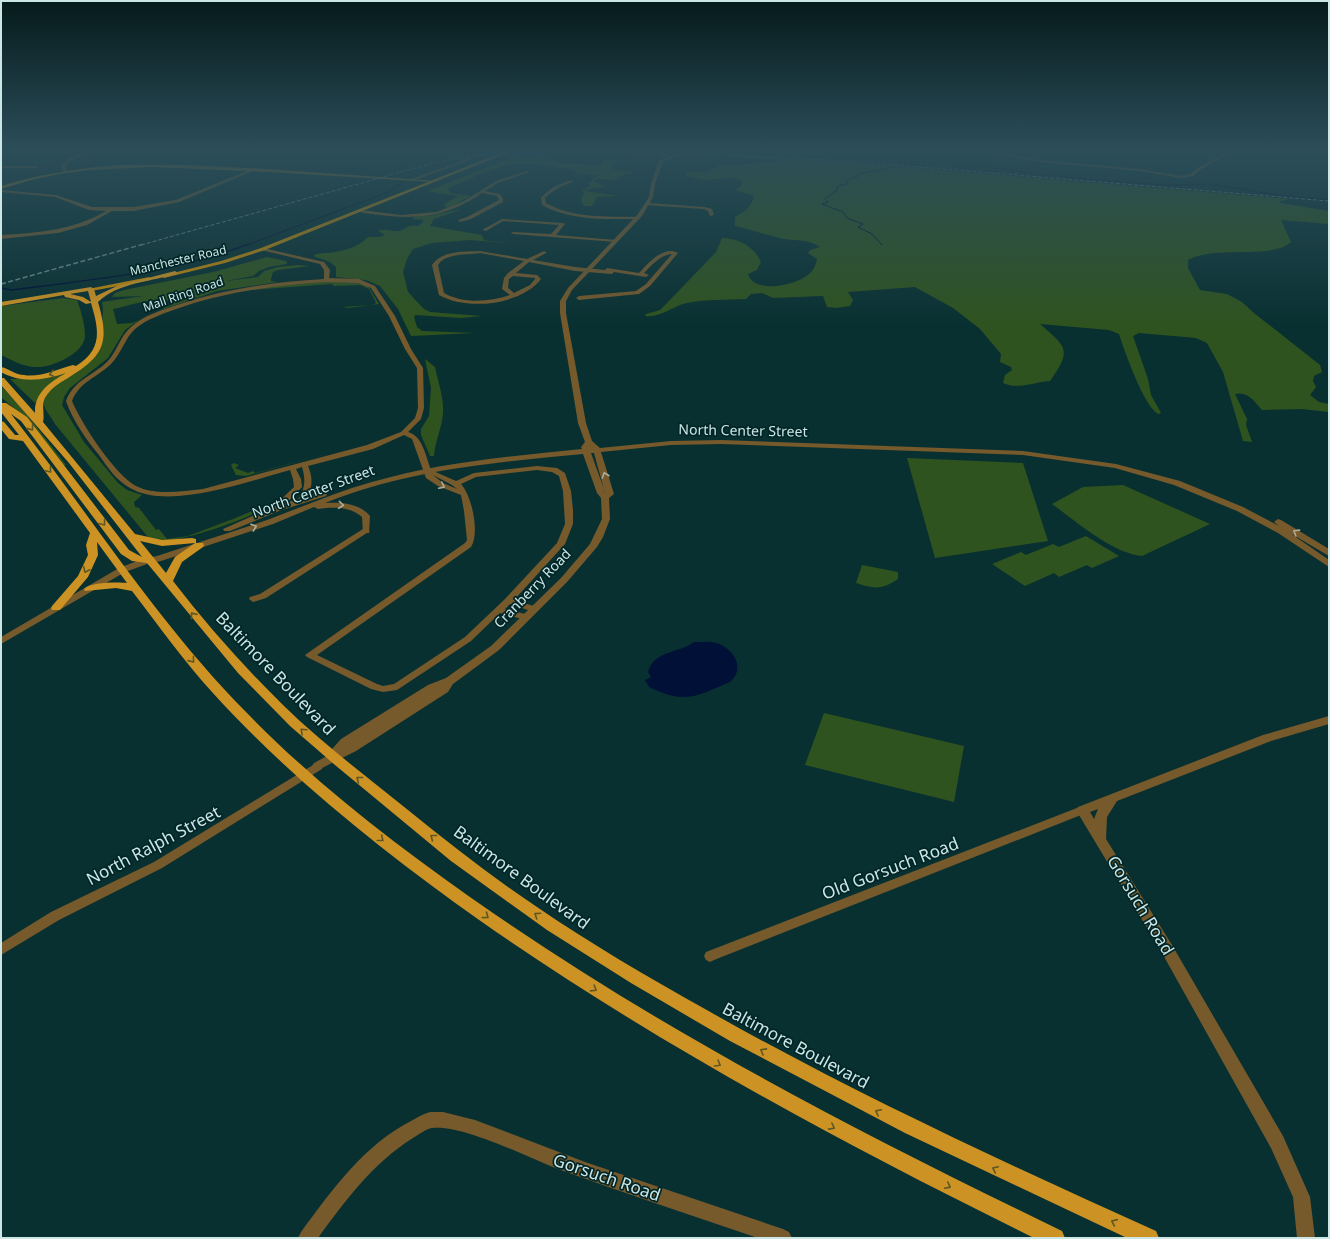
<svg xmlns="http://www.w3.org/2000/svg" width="1330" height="1239" font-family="'Noto Sans',sans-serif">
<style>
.green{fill:#2f531f}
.water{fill:#001036}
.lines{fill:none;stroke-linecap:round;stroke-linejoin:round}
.stream-far1{stroke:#001036;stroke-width:1}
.stream{stroke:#001036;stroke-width:1.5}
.minor{fill:#765a2c;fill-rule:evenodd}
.tertiary{fill:#765a2c;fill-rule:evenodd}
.secondary{fill:#a17422;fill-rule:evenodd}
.primary{fill:#c38709;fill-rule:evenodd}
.trunk{fill:#cc9223;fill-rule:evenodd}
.rail-far1{stroke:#688989;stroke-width:1;stroke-dasharray:4 2;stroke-linecap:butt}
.rail{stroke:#688989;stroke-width:1.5;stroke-dasharray:5 2.5;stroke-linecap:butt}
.oneway{stroke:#5c5725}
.oneway2{stroke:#aaad9b}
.labels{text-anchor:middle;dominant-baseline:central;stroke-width:3.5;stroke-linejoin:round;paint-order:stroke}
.far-street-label{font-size:12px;fill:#cce5e5;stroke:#002627}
.street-label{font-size:14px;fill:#cce5e5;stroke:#002627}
.near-street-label{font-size:17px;fill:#cce5e5;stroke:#002627}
</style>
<rect width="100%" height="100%" fill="#093031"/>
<path class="green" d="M708,155L843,162L1289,199L1281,201L1280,203L1329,211V224L1281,220L1291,242C1272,260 1214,245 1188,260V268L1200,290L1227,294L1242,302L1254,313L1320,365L1322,372L1314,376L1313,381L1316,387L1310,395L1319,402L1329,404V412L1301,409L1262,410C1254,401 1248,391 1235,394L1247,419L1246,425L1252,442L1243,441L1223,372L1207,343L1196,338L1139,333L1133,336L1148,379L1151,395L1161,413L1159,414C1145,409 1124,350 1119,334L1109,330L1040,324C1067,348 1072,349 1050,381C1034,382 1018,390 1003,383L1005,375L1012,370L1011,367L1000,362L1001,354L980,329L953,308L915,287L848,292L853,300L850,306L836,308L827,307L823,296L773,298L762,293L751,294L746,299C727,300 706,299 687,303C672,306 661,318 645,316L646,314L660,310L669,301L716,252L722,238C738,238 754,246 761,262L757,270L748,274C754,295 799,285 810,273C814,269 816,265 817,259L808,253L810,250L820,247C809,239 796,241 784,239C767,235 751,230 735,226V217C746,211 751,207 754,196L735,190L742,185V181L734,178L704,180L685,176L687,172H707L716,168L717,164L733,166L784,160Z
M514,157L545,159L560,163L601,166L604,160H617L612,164L611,168L614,170L636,172L622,175L621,177L616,178L618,180H615L597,179L594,181L605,187L593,188L585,191L619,196L597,197L592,206H584L582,203L581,200L584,194L582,191L590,186L588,183L599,175L575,173V170L534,164H514L505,165L486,173L473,175L475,177L450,187L448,190L452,193L471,196L448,208L445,207L444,204L458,196L427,191Z
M457,210H460L434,219L430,226L482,235L484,240L489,241L520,244L470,240L432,243L413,249L407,259L403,272L408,292L424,309L430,312L482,316L461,318L415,315L414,317L417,327L422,331L475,333L411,336L398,309L380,286L366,280L336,277V267L330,262L313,256C318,253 322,253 328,253C343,251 358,248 368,237H379L385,235L378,231C385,228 392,232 399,231C408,229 404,225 418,226L423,222V220L413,219V217L433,215Z
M267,257L286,261L287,264L269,267L259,271L253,276L226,281L258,277L264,271L278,267L298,265L310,266L278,270L273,272L271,279V281L278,282L217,291L164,309L163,308L172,305L170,304L174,302C153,296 134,305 113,309L117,324L132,323L139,320L125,330L108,358L70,388L64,397L62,405L84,442L118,483L127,490L142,495L134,502L135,507L139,508L156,530L159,529L167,539L188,536L233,519L274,502H276C249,519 193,538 163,541C158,541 152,538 148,537L55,424C47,409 38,407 49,391L97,354C103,344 103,339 102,327C102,318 104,311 102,302L143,296L112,297L115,293L124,290L213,272Z
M322,281L358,283L368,286L379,304L348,308L343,307L372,305L376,303L369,289L360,285L334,286L332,284L251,290L252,288Z
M63,298L77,300C81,311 85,324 85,336C84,354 51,368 36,367C23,367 12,360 1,355V306Z
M425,359L435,367C438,382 444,397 443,413C442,428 435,441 434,456H430L421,435V429L429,416L431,388Z
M70,370L35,403L10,379H27Z
M1,386L22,408L66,465L62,466L25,418L1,397Z
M334,452L246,476L236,475L231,465L234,463L239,465L235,468L248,473L253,471L255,473Z
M907,458L1023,463L1048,541L935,558Z
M1123,485L1210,524L1142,556C1112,553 1077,522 1052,504L1083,487Z
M1086,536L1119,556L1092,568L1087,565L1059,577L1054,573L1025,586L992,564L1021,552L1026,555L1053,544L1059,547Z
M862,565L898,572V579C882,590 874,589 856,583Z
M824,713L964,746L954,802L805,765Z"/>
<path class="water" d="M694,642C702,642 709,641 716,643C734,648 746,669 730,682C696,696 686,705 649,687L645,680L651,677L648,672C654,650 680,653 694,642Z"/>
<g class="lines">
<path class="stream-far1" d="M718,151L723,153L832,158L866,153H904L921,155L958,165H975L1043,175L1057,174L1069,178L1163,185H1217L1283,196L1329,200
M934,159L943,151
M903,165L926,157
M403,176V165L405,162L443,151
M247,245L391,191L403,181
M882,245L872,234L858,227L863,224L847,218L843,212L822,204L828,202L825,199L836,191L838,186L847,184L846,181L858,176V174L900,166"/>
<path class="stream" d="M1,288L11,290C91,280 174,272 249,244"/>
<path class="minor" d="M86,151H92L70,161L65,166L67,171L64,172L61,166L68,159Z
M525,151H538L526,153Z
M606,151H625L676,156L674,157Z
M981,151H990L1038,160L1140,169L1181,176L1191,174L1198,168L1229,151H1234L1200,170L1193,176L1181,178L1140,171L1038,162Z
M470,158L473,159L412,181L409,180Z
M1,166H37L39,167L37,168H1Z
M527,171L530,172L498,183L485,191L500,194L503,199V202L471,219L460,222L458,220L467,217L499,200L497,196L482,193C448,216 420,220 380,215C373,214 364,214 359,211L361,210L401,215L437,212L464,201L496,181Z
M572,180L573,182C563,185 553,190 545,198L546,203C574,219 608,216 638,217L640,218L638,219C606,219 571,221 542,205L541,198C549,188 560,183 572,180Z
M648,203L705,207L712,209L714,215L710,216L708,211L704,209L646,205Z
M502,219L563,223L565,224L556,235L616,240L618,241L616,242L513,234L511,233L513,232L551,234L559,225L503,221L486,231L482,230Z
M263,248L324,262L330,270L329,278L359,279L375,286L395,316L411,349L423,368L424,408L421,419L408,432C423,436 426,457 431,470L456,481L474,473L537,466L557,468L565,473L571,491L573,510V524L565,544L514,600L537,607L538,609L537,611L534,612L510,604L505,609L529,615L530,617L526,620L500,613L471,641L397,690L383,692L371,689L307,657L305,655L465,543L467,540L464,511L461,495L438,486L426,478L412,439L404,435L373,449L308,466C314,480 312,490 304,503H301L297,501C305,490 306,480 302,467L296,469L301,479L302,487L279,511H273L272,509L273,507L294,487L293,479L290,470C249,481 169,511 130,488C117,481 107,467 99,455C86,439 73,421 66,401C73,381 92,376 107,362C117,352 120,336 131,327C143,316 159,311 174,306C223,289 272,282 324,279V270L320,264L261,250V248ZM326,282L358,283L371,288L389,316L405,349L417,368L418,408L415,418L401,432L367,445L203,489C182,491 156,496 136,486C115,475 81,423 72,401C79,382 98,377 111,364C121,354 125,338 135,329C147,319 162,314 176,309C225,292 275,285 326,282ZM537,470L552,472L559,476L563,491L565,524L557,543L505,599L465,637L394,684L383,686L377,684L317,655L471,547C480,533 472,496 461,484L476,477ZM433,475L452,485L457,489L443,483Z
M480,251L527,259L544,251L546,252V253L533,260L575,267L605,270L607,268L639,273C648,263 664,245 678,253L650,286L639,294L579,300L576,298L579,296L636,291L646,284L672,254C660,255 652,265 644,273L649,275L646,277L614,272L612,274L575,271L529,262L516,273L537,275L541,279C521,305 467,311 439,295L432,265C442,250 464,252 480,251ZM480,253L524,261L508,273L504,278L502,289L510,295C489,302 463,304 444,293L438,265C445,253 467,255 480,253ZM513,276L535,278V279L530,285L514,293L508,288L509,279Z
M363,529H366L370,531L266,598L253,602L249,599L250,597L260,594Z
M318,762L322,763L323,766L322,769L162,868L59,920L1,955V943L51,912L154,862Z
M1082,806L1086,807L1088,810L1086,813L714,960L710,962L706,960L704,956L706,952Z"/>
<path class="tertiary" d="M703,151H719L680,156L663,162L655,184L653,197L642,216L572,290L566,301V313L586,423L592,441L600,448L671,441L721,440L1023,451L1116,464L1180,481L1243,507L1279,526L1274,522L1278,519L1281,520L1329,549V556L1290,533L1329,560V567L1278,533L1237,511L1174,485L1115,468L1023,455L721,444L671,445L601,452L614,494L609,498L610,519L603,537L597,547L567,582L499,650L453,684L448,692L356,751L318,770L314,769L312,766L314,763L325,757L341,739L428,685L446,678L491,646L561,578L590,544L602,519L601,498L597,493L583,454C497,462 406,470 325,503C341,502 359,503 370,516L369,533H363L362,517C349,506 334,507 318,509L314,507L273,524L161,561L150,563L125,572L1,644V637L119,568L145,558L157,556C193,544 230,533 267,520C302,507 336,492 372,482C440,462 512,456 582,449L581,447L585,442L578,423L560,313V301L568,288L638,214L649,197L651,184L659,160L679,154ZM591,453H594L605,493V492Z
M254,168L258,169L179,202L134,211H112L87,225L58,233L1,239V235C38,233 74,230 106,211L89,210L55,197L1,192V190L56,195L92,207H134L176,200Z
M323,491L327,494L326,496L279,511L230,531H224L223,529L273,507Z
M1329,716V724L1271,741L1117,801L1107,817L1106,839L1172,945L1283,1136L1310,1197L1315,1238H1297L1293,1197L1271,1148L1162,953L1076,810L1078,807L1263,735ZM1098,809L1094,819L1090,812Z
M443,1112L475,1120L585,1162L783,1229L789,1232L792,1238H758C691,1215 624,1193 558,1169C527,1157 462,1124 432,1128C426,1129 418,1135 413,1138C373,1163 345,1201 318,1238H298L301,1232C332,1190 364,1145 411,1121C417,1118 424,1113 431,1112C435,1112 439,1112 443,1112Z"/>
<path class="secondary" d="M121,165H183L268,169L436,181L434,182L268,172L152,167L90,170L60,174L31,180L1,189V186C41,174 79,168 121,165Z"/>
<path class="primary" d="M506,151H512L265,250L225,263L164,278L161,276L221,261L261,248Z
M149,277L152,279L151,280L91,291L88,289Z"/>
<path class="trunk" d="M175,271L178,273L177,274C152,281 117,283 98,302C110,343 104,356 68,378C59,383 50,389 45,398C41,406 45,414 43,422L135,534L162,540L192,538L196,539V543H203L204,545L203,547L182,562L173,581C207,625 244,667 284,706C323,744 366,776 408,810C450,844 492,877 537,907C591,944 648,977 705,1009C851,1092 1003,1162 1156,1231L1159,1238H1127L905,1133L730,1041L631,983L547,930L451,861L335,765L290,726L238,673L147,563L132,561L121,554L21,421L11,414C89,513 157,622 246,712C320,788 406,853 493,913C673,1037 866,1136 1062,1231L1065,1238H1034C843,1144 657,1044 482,922C386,854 292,780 212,692C184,661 158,625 132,591L116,588L85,591L84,589C90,582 118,582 127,583L97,542L98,555L88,577L60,610H52L51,608L52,606L78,576L88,555L86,545L90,533L23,441L9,439L1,429V421L4,422L15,435H19L1,412V403H6L27,417L129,550L142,557L69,463L1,385V378H4L35,413C34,393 50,382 66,373C44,380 22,384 1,372V367C7,368 12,372 18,374C38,379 55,370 73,365L76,366C103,349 99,330 91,303L86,304L79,300L65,297L64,295L1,306V302L91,287L94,289L96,296L117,286ZM88,291L91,302L83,297L70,294ZM140,541L162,546L195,543L175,557L166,573Z"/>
<path class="rail-far1" d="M643,151L847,161L1329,201
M141,245L433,163L504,151"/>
<path class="rail" d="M1,284L144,244"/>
</g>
<defs><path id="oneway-chevron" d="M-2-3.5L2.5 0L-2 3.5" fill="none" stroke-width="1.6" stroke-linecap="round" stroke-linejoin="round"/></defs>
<g class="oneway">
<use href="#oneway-chevron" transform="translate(52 374) rotate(166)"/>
<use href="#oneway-chevron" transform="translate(31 428) rotate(55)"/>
<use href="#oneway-chevron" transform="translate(49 470) rotate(50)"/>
<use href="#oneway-chevron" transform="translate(103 523) rotate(53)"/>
<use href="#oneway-chevron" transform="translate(86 570) rotate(116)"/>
<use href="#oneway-chevron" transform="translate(193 615) rotate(-129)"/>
<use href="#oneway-chevron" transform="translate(192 660) rotate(51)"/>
<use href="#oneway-chevron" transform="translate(303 731) rotate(-137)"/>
<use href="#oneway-chevron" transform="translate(359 779) rotate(-142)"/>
<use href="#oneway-chevron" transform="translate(433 837) rotate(-142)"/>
<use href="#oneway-chevron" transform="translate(381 839) rotate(39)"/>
<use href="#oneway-chevron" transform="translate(537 915) rotate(-146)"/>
<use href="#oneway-chevron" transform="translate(486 916) rotate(36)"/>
<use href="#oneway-chevron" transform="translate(594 989) rotate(32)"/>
<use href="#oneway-chevron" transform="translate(763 1051) rotate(-151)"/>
<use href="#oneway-chevron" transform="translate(718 1064) rotate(30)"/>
<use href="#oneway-chevron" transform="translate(878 1112) rotate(-153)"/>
<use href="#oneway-chevron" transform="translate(832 1127) rotate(28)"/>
<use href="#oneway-chevron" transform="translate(995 1169) rotate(-155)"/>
<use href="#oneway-chevron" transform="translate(948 1186) rotate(26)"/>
<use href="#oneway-chevron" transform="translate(1114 1222) rotate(-156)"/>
</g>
<g class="oneway2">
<use href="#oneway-chevron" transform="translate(605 475) rotate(-109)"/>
<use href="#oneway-chevron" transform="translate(442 486) rotate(27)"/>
<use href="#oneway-chevron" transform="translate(341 505) rotate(6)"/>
<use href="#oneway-chevron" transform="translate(254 527) rotate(-19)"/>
<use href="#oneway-chevron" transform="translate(1296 532) rotate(-148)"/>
</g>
<linearGradient id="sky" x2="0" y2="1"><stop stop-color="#051a1b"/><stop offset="0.46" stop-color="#2c4e5a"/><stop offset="1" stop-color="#2c4e5a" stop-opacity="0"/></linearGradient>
<rect width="1330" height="325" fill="url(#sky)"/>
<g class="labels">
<g class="far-street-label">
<text transform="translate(178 260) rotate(-13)">Manchester Road</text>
<text transform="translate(183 294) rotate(-19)">Mall Ring Road</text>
</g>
<g class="street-label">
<text transform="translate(743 430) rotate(1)">North Center Street</text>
<text transform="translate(313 491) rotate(-20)">North Center Street</text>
<text transform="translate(532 588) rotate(-46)">Cranberry Road</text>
</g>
<g class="near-street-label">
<text transform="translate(276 673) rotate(46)">Baltimore Boulevard</text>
<text transform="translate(153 845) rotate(-28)">North Ralph Street</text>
<text transform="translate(890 868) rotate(-21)">Old Gorsuch Road</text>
<text transform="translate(522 877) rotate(36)">Baltimore Boulevard</text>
<text transform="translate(1141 905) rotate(59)">Gorsuch Road</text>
<text transform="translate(796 1045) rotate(28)">Baltimore Boulevard</text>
<text transform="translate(607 1177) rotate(19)">Gorsuch Road</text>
</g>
</g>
<rect width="1330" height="1239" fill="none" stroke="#cce5e5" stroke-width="4"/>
</svg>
